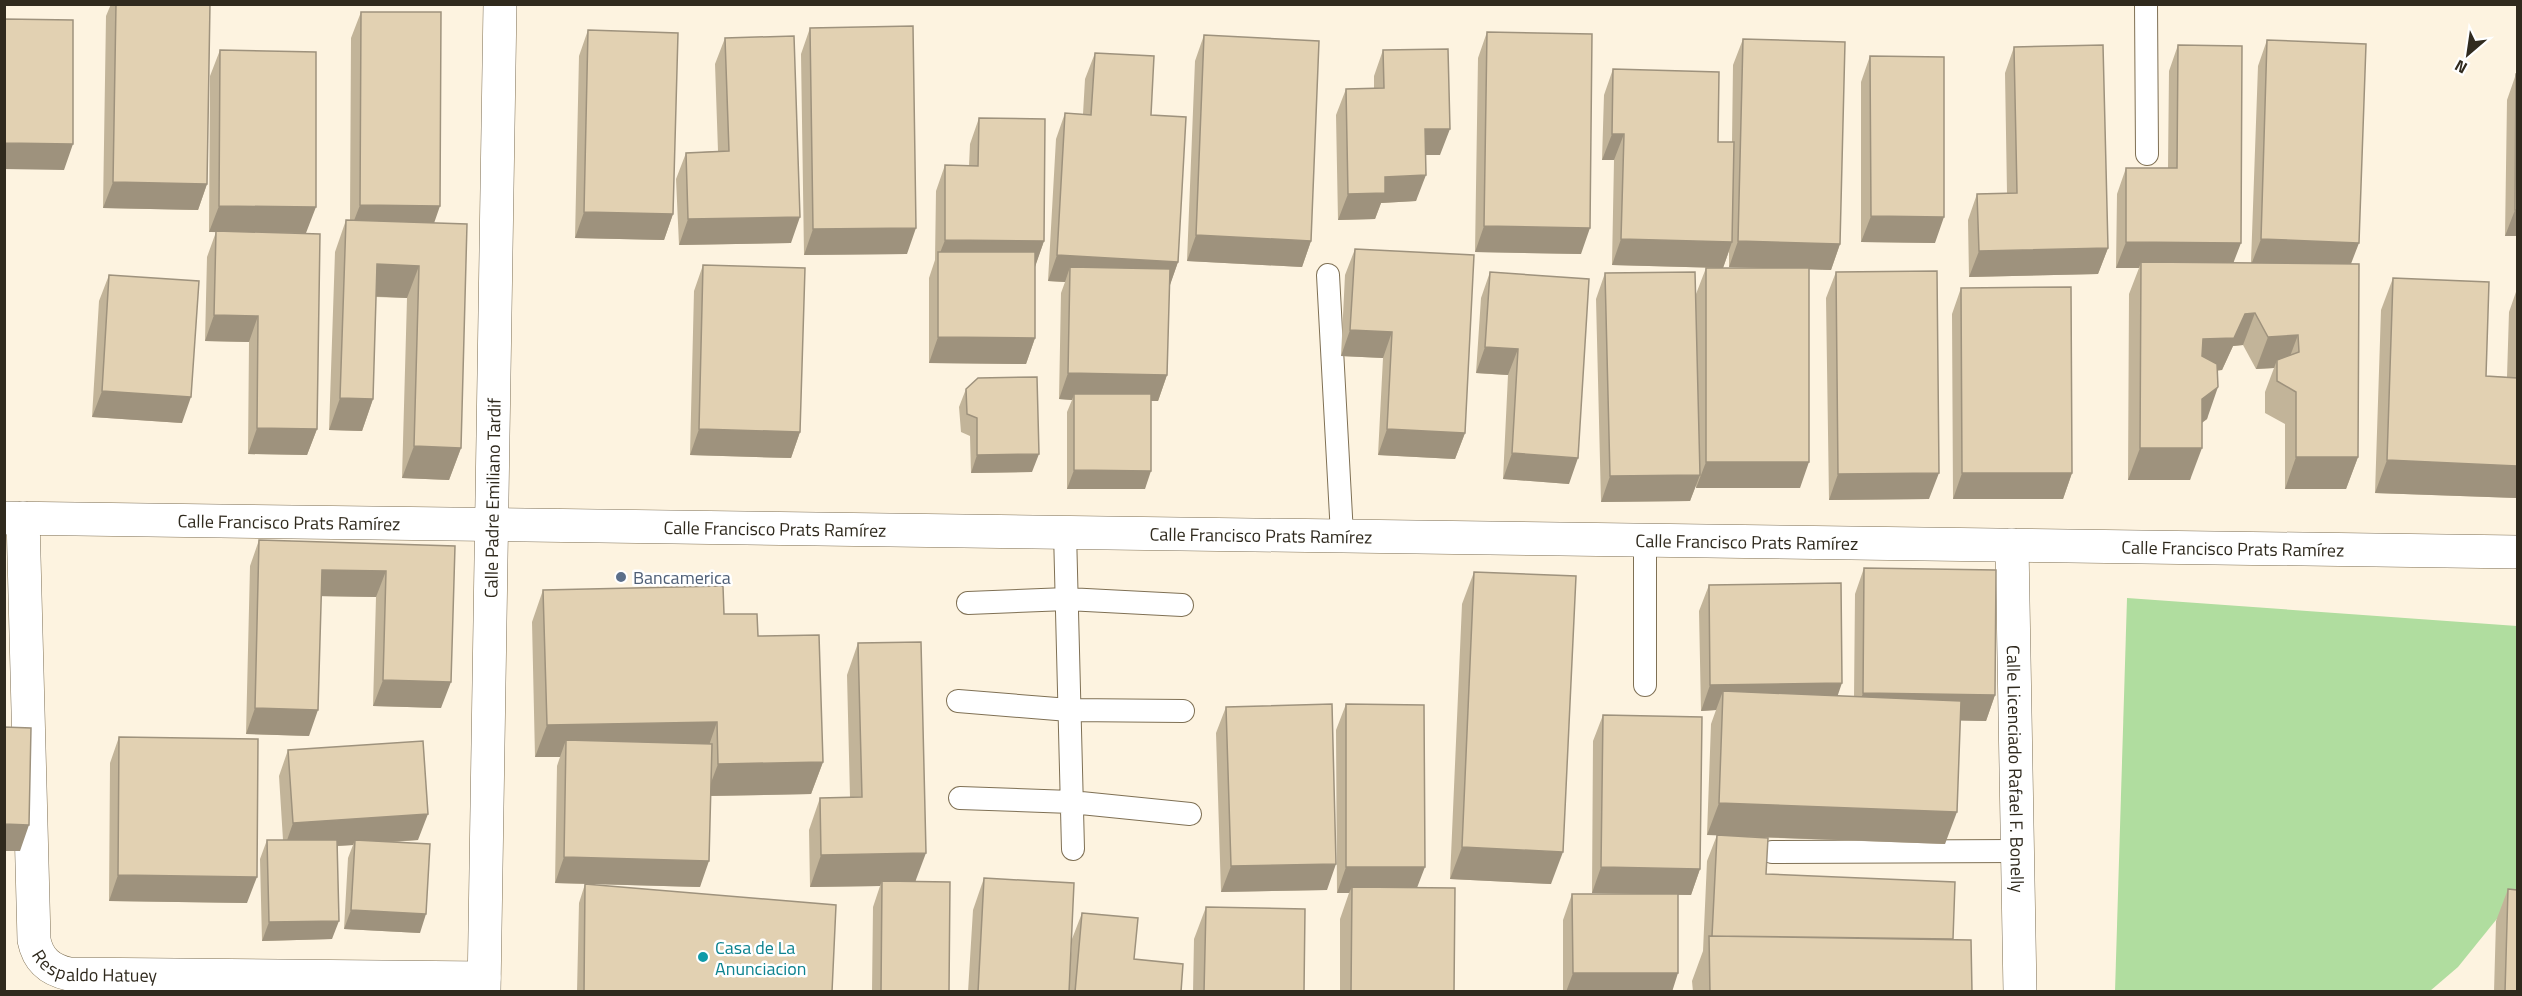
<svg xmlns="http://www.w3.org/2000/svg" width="2522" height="996" font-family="'Titillium Web',sans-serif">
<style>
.green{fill:#b0dd9f}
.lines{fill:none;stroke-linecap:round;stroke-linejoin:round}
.service-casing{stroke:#7f7054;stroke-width:24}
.minor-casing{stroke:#7f7054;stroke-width:34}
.service{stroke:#fff;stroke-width:22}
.minor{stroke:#fff;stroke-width:33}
.wall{fill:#c2b499;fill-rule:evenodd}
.shaded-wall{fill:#9e927d}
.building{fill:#e2d1b2;stroke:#9e927d;stroke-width:1.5}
.service-dot{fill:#5c6f8a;stroke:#fff;stroke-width:2}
.culture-dot{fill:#0f9aa8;stroke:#fff;stroke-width:2}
.labels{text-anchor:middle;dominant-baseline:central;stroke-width:5;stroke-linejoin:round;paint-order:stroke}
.street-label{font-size:18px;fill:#302a1e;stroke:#fff}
.service-label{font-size:18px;fill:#4e5e75;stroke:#fff;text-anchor:start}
.culture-label{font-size:18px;fill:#0d838f;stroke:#fff;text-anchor:start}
</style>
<rect width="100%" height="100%" fill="#fdf3e0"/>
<path class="green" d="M2127,598L2517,626V894L2458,967L2430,991L2115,992Z"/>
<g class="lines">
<g class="service-casing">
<path id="service" d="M2146,4L2147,154
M1328,275L1342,535
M1065,532L1073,849
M1645,540V685
M968,603L1067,599L1182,605
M958,701L1069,710L1183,711
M960,798L1071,802L1190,814
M1772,852L2018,851"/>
</g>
<g class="minor-casing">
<g id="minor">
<path id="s1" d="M4,518L2518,552"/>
<path id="s2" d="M23,518L34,940C38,960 50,970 69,974L484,978"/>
<path id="s3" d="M2012,545L2020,992"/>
<path id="s4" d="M484,992L500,4"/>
</g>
</g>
<use href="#service" class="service"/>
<use href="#minor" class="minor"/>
</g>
<path class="wall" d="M111,4H210L207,184L198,210L103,208L106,16Z
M361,12L434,223L461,448L449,480L402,478L407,298L376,297L373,399L362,431L329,430L335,252L346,220H350L351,38Z
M810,28L907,254L804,255L801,54Z
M588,30L673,214L664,240L575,238L579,56Z
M1487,32L1581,254L1475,252L1478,58Z
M1204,35L1311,241L1302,267L1187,261L1195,61Z
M725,38L791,243L679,245L676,179L686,153L718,151L715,64Z
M1743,39L1840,244L1831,270L1809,269L1800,488H1696V485L1690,501L1601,502L1596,299L1605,273L1696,294L1706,268H1722L1612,265L1614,160H1602L1604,95L1613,69L1718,142H1732L1733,65ZM1729,251V267L1774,268H1723Z
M2267,40L2351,264L2358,457L2346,489H2285V424L2265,413V392L2274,368L2256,369L2243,345L2233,346L2222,370L2217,371L2207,419L2202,423L2190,480H2128L2129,294L2139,268H2116L2117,194L2126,168H2168L2169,71L2178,45L2234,263H2251L2258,66Z
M2014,47L2108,248L2098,274L1969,277L1968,220L1977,194L2007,193L2005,73Z
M220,50L306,233L253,232L317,429L307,455L248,454L249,342L205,341L207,257L216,232H209L210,76Z
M1383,50L1440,155H1425L1416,201L1381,203L1375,219L1338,220L1336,115L1346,89H1374V76Z
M1095,53L1151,115L1178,262L1169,287L1167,375L1158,401H1151L1145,489H1067V412L1072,400L1059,399L1061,293L1065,282L1048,281L1056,139L1065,113L1083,114L1085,79Z
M1870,56L1935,243L1861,242V82Z
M2516,74H2517V236H2505L2507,100Z
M979,118L1044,241L1035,266V338L1026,364L929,363V278L935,260L936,191L945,165L969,166L970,144Z
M1355,249L1465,433L1455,459L1378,455L1383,358L1341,356L1345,275Z
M703,265L800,432L791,458L690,455L694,291Z
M1490,272L1569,484L1503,479L1508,375L1476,373L1481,298Z
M1836,272L1929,499L1829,500L1826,298Z
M109,275L182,423L92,417L99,301Z
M2393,278L2486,376L2507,377L2509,312L2517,289V498L2375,493L2381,310Z
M1961,288L2072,473L2063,499H1953L1952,314Z
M966,389L1032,472L971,473L970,436L961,432L959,407Z
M259,540L455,546L441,708L373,706L376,597L321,596L309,736L246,734L250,566Z
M1864,568L1995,695L1986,721L1960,720L1945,844L1725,836L1766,874L1953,939L1972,992H1693L1692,981L1703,951L1707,861L1717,835H1707L1711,724L1716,710L1701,711L1699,611L1709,585L1838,696L1854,697L1855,594Z
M1474,572L1551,884L1450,879L1462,604Z
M543,590L724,614L758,636L823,762L811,794L711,796L700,887L555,883L557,766L560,757H535L532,622Z
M858,643L916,882L949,992H872L873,907L880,886L810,887L809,830L820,798L850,797L847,675Z
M1346,704L1417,888L1454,992H1340V919L1349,893H1337L1336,730Z
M1226,707L1327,890L1221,892L1216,733Z
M1603,715L1700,869L1691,895H1678L1672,992H1563V920L1572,894H1651L1592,893L1593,741Z
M119,737L247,903L109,901L110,763Z
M288,750L418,840L394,842L420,933L344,929L348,858L353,845L338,846L332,939L262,941L260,859L267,840H283L279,776Z
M984,878L1071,955L1072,939L1082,913L1134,959L1181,992H968L973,910Z
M585,884L832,992H577L579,903Z
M2508,889L2517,992H2494L2496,921Z
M1206,907L1304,992H1193L1194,939Z"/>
<path class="shaded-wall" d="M1425,129H1450L1440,155H1415Z
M1612,134H1624L1614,160H1602Z
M4,143L73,144L64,170L4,169Z
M1426,175L1416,201L1381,203L1375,219L1338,220L1348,194L1385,177Z
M113,182L207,184L198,210L103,208Z
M360,205L440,206L431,232L350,231Z
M219,206L316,207L306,233L209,232Z
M2515,210H2517V236H2505Z
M584,212L673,214L664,240L575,238Z
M1871,216L1944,217L1935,243L1861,242Z
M800,217L791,243L679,245L688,219Z
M1484,226L1590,228L1581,254L1475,252Z
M916,228L907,254L804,255L813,229Z
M1196,235L1311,241L1302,267L1187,261Z
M1621,239L1732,242L1723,268L1612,265Z
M2261,239L2359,243L2349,269L2251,265Z
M945,240L1044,241L1035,267L938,258Z
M1738,241L1840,244L1831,270L1729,267Z
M2126,242L2241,243L2231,269L2141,262L2139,268H2116Z
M2108,248L2098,274L1969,277L1979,251Z
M1057,255L1178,262L1169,288L1070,267L1065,282L1048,281Z
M377,264L419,266L407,298L366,296Z
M2255,313L2243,345L2233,346L2222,370L2191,371L2203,339L2245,314Z
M214,315L258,316L249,342L205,341Z
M1350,330L1392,332L1383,358L1341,356Z
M2298,335L2286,367L2277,360L2274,368L2256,369L2268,337Z
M938,337L1035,338L1026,364L929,363Z
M1485,347L1518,349L1508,375L1476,373Z
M1068,373L1167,375L1158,401L1074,400V394L1072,400L1059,399Z
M2218,387L2207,419L2190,431L2202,399Z
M102,391L191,397L182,423L92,417Z
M340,398L373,399L362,431L329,430Z
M257,428L317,429L307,455L248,454Z
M699,429L800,432L791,458L690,455Z
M1387,429L1465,433L1455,459L1378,455Z
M414,446L461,448L449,480L402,478Z
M2140,448H2202L2190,480H2128Z
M1512,453L1578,458L1569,484L1503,479Z
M1039,454L1032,472L971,473L977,455Z
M2296,457H2358L2346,489H2285Z
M2387,460L2517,466V498L2375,493Z
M1706,462H1809L1800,488H1696Z
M1074,470L1151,471L1145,489H1067Z
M1939,473L1929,499L1829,500L1838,474Z
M1962,473H2072L2063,499H1953Z
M1700,475L1690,501L1601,502L1610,476Z
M322,570L386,571L376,597L312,596Z
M383,680L451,682L441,708L373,706Z
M1842,683L1833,709L1723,691L1716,710L1701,711L1710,685Z
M1863,693L1995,695L1986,721L1854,719Z
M255,708L318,710L309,736L246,734Z
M717,722L706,754L566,740L560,757H535L547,725Z
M823,762L811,794L706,796L718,764Z
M1719,803L1957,812L1945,844L1707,835Z
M428,814L418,840L355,844V840L353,845L284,849L293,823Z
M4,824L29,825L20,851H4Z
M1462,847L1563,852L1551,884L1450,879Z
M926,853L914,885L882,881L880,886L810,887L821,855Z
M564,857L709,861L700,887L555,883Z
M1336,864L1327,890L1221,892L1231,866Z
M1346,867H1425L1415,893L1352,887L1349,893H1337Z
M1601,867L1700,869L1691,895L1592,893Z
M118,875L257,877L247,903L109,901Z
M351,910L426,914L420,933L344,929Z
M339,921L332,939L262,941L269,922Z
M1573,973H1678L1672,992H1566Z"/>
<path class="building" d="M116,4H210L207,184L113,182Z
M361,12H441L440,206L360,205Z
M4,19L73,20V144L4,143Z
M913,26L916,228L813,229L810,28Z
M588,30L678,33L673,214L584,212Z
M1487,32L1592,34L1590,228L1484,226Z
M1204,35L1319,41L1311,241L1196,235Z
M794,36L800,217L688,219L686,153L729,151L725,38Z
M1743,39L1845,42L1840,244L1738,241Z
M2267,40L2366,44L2359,243L2261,239Z
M2103,45L2108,248L1979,251L1977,194L2017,193L2014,47Z
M2178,45L2242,46L2241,243L2126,242V168H2177Z
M1448,49L1450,129H1425L1426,175L1385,177V193L1348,194L1346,89L1384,88L1383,50Z
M220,50L316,52V207L219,206Z
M1095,53L1154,56L1151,115L1186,117L1178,262L1057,255L1065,113L1091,115Z
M1870,56L1944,57V217L1871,216Z
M1613,69L1719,72L1718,142H1734L1732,242L1621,239L1624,134H1612Z
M2516,74H2517V210H2515Z
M979,118L1045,119L1044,241L945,240V165L978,166Z
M346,220L467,224L461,448L414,446L419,266L377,264L373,399L340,398Z
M216,231L320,234L317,429L257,428L258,316L214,315Z
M1355,249L1474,255L1465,433L1387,429L1392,332L1350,330Z
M938,252H1035V338L938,337Z
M2141,262L2359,264L2358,457H2296V392L2277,381V360L2299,352L2298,335L2268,337L2255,313L2245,314L2234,338L2203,339L2202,356L2217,364L2218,387L2202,399V448H2140Z
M703,265L805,268L800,432L699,429Z
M1070,267L1170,269L1167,375L1068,373Z
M1706,268H1809V462H1706Z
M1937,271L1939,473L1838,474L1836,272Z
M1490,272L1589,279L1578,458L1512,453L1518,349L1485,347Z
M1695,272L1700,475L1610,476L1605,273Z
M109,275L199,281L191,397L102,391Z
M2393,278L2489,282L2486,376L2517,378V466L2387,460Z
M2071,287L2072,473H1962L1961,288Z
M1037,377L1039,454L977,455V418L967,414L966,389L978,378Z
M1074,394H1151V471L1074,470Z
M259,540L455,546L451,682L383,680L386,571L322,570L318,710L255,708Z
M1864,568L1996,570L1995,695L1863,693Z
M1474,572L1576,576L1563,852L1462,847Z
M1841,583L1842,683L1710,685L1709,585Z
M723,586L724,614H757L758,636L819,635L823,762L718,764L717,722L547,725L543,590Z
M921,642L926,853L821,855L820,798L862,797L858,643Z
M1723,691L1961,701L1957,812L1719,803Z
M1332,704L1336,864L1231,866L1226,707Z
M1346,704L1424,705L1425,867H1346Z
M1603,715L1702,717L1700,869L1601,867Z
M4,727L31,728L29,825L4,824Z
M119,737L258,739L257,877L118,875Z
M566,740L712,744L709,861L564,857Z
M423,741L428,814L293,823L288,750Z
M1717,835L1768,838L1766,874L1955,882L1953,939L1712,936Z
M267,840H337L339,921L269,922Z
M355,840L430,844L426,914L351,910Z
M984,878L1074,883L1069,992H978Z
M882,881L950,882L949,992H881Z
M585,884L836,905L832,992H584Z
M1352,887L1455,888L1454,992H1351Z
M2508,889L2517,890V992H2505Z
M1572,894H1678V973H1573Z
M1206,907L1305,909L1304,992H1204Z
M1082,913L1138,918L1134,959L1183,964L1181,992H1075Z
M1709,936L1971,940L1972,992H1710Z"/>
<circle class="service-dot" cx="621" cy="577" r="6"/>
<circle class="culture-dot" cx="703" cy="957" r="6"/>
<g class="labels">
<g class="street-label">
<text stroke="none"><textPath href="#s4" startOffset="494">Calle Padre Emiliano Tardif</textPath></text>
<text stroke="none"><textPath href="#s1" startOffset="285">Calle Francisco Prats Ramírez</textPath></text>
<text stroke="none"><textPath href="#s1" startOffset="771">Calle Francisco Prats Ramírez</textPath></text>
<text stroke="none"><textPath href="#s1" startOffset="1257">Calle Francisco Prats Ramírez</textPath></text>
<text stroke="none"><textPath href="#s1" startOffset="1743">Calle Francisco Prats Ramírez</textPath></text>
<text stroke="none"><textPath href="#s1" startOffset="2229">Calle Francisco Prats Ramírez</textPath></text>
<text stroke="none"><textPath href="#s3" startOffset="224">Calle Licenciado Rafael F. Bonelly</textPath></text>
<text stroke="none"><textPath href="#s2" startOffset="498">Respaldo Hatuey</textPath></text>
</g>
<g class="service-label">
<text x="633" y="577">Bancamerica</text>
</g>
<g class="culture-label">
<text x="715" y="947">Casa de La<tspan x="715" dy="21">Anunciacion</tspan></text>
</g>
</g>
<rect width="2522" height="996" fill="none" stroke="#302a1e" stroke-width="12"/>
<g transform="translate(2468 54) rotate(209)" stroke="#ffffff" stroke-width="4.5" paint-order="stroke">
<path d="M0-4.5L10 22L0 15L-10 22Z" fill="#302a1e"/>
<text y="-9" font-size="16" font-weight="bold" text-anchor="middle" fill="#302a1e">N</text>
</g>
</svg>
